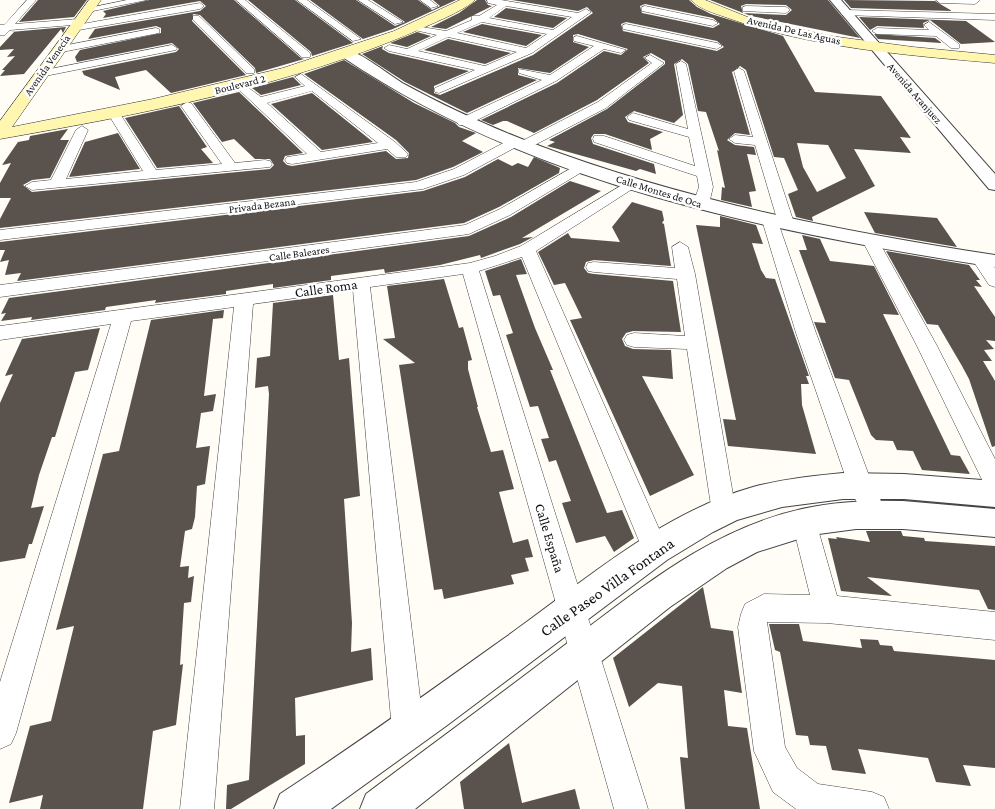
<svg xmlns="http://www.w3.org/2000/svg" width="995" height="809" font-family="'Crimson Pro',serif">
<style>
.building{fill:#5a524d;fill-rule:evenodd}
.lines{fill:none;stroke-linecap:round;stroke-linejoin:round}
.minor-casing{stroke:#444;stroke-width:1}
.tertiary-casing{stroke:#444;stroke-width:2}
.secondary-casing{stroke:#333;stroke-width:1}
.minor{fill:#fff;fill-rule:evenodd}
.tertiary{fill:#fff;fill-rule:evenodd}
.secondary{fill:#fff6b0;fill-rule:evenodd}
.labels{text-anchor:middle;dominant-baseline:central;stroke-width:5;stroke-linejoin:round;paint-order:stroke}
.far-street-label{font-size:11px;fill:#111;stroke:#fff}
.street-label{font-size:14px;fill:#111;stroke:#fff}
.near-street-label{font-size:16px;fill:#111;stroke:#fff}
</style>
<rect width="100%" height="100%" fill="#fffdf5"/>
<path class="building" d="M38,0H87L74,17L19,22Z
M149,0H234L301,58L304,59L256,73L255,68L200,15L193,14L192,21L246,75L171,93L146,70L115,77L120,90L84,75L82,71L176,52L179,49L172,43L77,62L75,57L80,50L161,33V28L156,26L88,39L95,29L200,11L206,6L200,1L103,18L106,14L103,11Z
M248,0H295L353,43L312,56L311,52Z
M310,0H356L395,26L405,22L372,0H418L432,10L440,6L433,0H456L393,29L363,39Z
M477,0H485L488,5L492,6L446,29L431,27L459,13Z
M512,0H689L697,7L711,14L783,36L815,92L881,96L911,138L900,137L911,153L854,149L875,186L812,217L813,221L796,217L788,194L798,190L784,158L774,157L746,70L740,66L732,72L750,135L735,133L727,140L735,145L754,147L756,155L747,154L756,191L749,192L752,207L721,200L722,187L725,188L717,150L719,151L706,112L698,111L688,64L682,59L674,64L683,115L674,123L634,111L625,117L628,122L663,132L650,139L652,150L605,134H594L591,138L593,144L654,164L656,174L640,169L636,171L547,146L555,142L549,140L607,109L665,64V61L651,53L643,57L649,63L597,100L534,133L507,121H503L493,125L481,120L557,83L604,51L621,55L628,49L578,34L573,35V42L589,47L550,73L518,68V75L537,80L467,113L405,82L362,54L383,46L382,49L389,53L469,71L434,86V93L440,95L533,55L593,13L587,7L578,11ZM645,4L713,18L720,24L713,28L642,13L640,6ZM626,22L717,41L724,47L717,51L623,31L621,24ZM797,143L828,145L846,178L817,192L803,167Z
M710,0H828L860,38L751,16ZM746,4L786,5L792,10L786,15L743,13L741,6Z
M844,0L935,1L952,11L851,8Z
M506,8L567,18L553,28L494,17Z
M859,17L966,21L995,42L961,44L930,20L923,23L924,28L877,26L870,30Z
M482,24L542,35L526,46L463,32Z
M66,27L63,33L61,29L24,74L0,76L5,70H2L15,56L7,57L14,49L0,50V47L14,32H11Z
M417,32L431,36L407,47L390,43Z
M874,34L935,38L942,43L878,39Z
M448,39L511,53L485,64L424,50Z
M344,60L414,103L455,123L459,127L476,133L462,141L483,152L453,167L416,180L0,228V219L11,198H0V183L11,163L2,165L18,142L29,140L30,136L68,129L60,140H69L50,178L32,180L23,185L32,192L270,169L274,165L270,159H255L234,139L222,142L193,103L239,92L303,153L285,156L283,161L287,165L292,166L386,151L396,159L408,158L409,153L396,140L304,74Z
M293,77L301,85L261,95L252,88Z
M312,93L373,142L322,150L271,104Z
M179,106L207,147L201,149L213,163L157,168L125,118Z
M118,133L140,169L69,177L85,142Z
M534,157L560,168L559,173L499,207L464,223L17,281L21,273L5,275L9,260L0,262L5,250H0V242L423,191L465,177L498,159L512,166L518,163L528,167Z
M570,181L601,191L522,238L533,237L520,244L481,258L480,255L440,265L385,273L384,269L331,276V280L273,288V284L226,291V294L155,303L156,300L106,307L105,310L31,320L32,317L1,321L6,313L1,314L9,298L469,236L511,217Z
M632,202L662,211L664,220L662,223L664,224L671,266L594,260L586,262L584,268L588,273L594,274L673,281L681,332L633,331L626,333L622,339L625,346L633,349L671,350L673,379L642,376L694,475L650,496L570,320L582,318L565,283L554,285L538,252L568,233L571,238L620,242L612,227Z
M864,212L937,218L957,247L875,233Z
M720,216L756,225L763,244L752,243L761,270L766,278L775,279L809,376H806L809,384H801L802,405L816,454L728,446L723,419L736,420L696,225L720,227Z
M802,235L820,239L830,261L874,266L899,315L883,314L951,455L960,456L970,474L922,470L913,451L897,450L893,441L876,440L871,435L849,380L835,378L818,332L814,322L826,323L799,250H807Z
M886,251L969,265L980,280H976L982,287L974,286L995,317V341L986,340L994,349L984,350L992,361H983L995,381V446L992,447L969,379L962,366L938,325L927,324Z
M521,259L527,274L516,275L535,328L553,370H550L607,513L622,510L634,538L614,552L605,536L576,543L562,503L571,501L556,460L549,462L541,439L549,438L538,406L530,407L506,335L513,333L500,295L493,296L485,271Z
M444,279L459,328L463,327L472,360L468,361V369L478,407H477L491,452L503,450L514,489L499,492L513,543L528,539L533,557L525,558L529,571L511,575L514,584L444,599L442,589L434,590L399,365L415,363L383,339L395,338L387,286Z
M333,295L339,360L349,358L360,496L344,499L352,623L351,652L371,648L373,680L295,698L296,736L305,735V764L231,809H226L227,785L249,780L269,394L268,386L255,388L257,358L270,356L273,303Z
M224,310L223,318L213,319L204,396L216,394L213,411L201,413L196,448L210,446L205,484L197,486L195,517L192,529L185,531L180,567L189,566L188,578L194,576L191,602L184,603L180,665L183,664L176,725L153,731L143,809H40L43,795L9,803L30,726L51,721L74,626L56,630L103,454L119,451L151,320Z
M100,328L88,370L75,372L55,437H52L39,475L31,508L44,506L32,544H29L25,558L0,562V403L13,374L5,376L22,339Z
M866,531H901L903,536L924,538L925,541L995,546V610L988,609L979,590L867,577L892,596L841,591L828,538L837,539L836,537L870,542Z
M703,587L711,628L733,631L742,693L724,690L728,726L747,728L760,809H685L680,757L688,758L682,686L658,683L629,707L613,658Z
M769,624H799L803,641L862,648L860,639L878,640L880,645L892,646L894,651L995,660V768L963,765L971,786L936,782L928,758L858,749L866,774L832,770L826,746L810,745L808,736L796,735L780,652L775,650Z
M509,743L522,803L575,789L580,809H464L460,782Z"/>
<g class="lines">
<g class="minor-casing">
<path id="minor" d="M27,0H36L15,24L78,19L81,20L82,24L200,3L204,6L200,9L73,31L68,28L73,25L10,30L5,35H0V25H4Z
M127,0H147L88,12L84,9Z
M236,0H245L310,53V57H302Z
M297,0H307L361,39L353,41Z
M358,0H368L403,22L395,24Z
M420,0H430L438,6L431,8Z
M487,0H501L578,13L586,9L591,12L532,53L439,93L435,92V88L475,70L389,51L384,48L389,45L407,49L437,35L410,29V25L446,31L472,20V16H479L497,5L488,3ZM506,6L572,17L553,30L489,18ZM482,22L547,34L526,48L457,33ZM448,37L517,52L485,66L418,51Z
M936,0H979V1L975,4L940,3Z
M645,6L713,20L718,23L713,26L642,11V7Z
M746,6L786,7L790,10L786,13L743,11V7Z
M846,10L995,14V20L843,15L841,13Z
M193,16H199L254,69V73H246L193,20Z
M929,22L959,44V48H951L936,36L877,34L872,31L877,28L929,30L924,25Z
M626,24L717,43L722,46L717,49L623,29V25Z
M156,28L159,29V33L57,53L52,50L57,47Z
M577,36L626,50L621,53L604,49L556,81L467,125H459L457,122L459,119L542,80L519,73V69L550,75L594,46L574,41V37Z
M172,45L177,48L176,50L40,77L35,74L40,71Z
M650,55L664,63L606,108L529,148L524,149L518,146L464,175L423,189L0,240V230L416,182L454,169L511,139L516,138L522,141L598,102L652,63L645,58Z
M681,61L686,64L713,187L709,204L701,209L693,204L699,187L697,176L594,142L593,139L594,136H604L695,166L689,137L629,120L627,117L633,113L688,129L676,64Z
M739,68L744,71L794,223L786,228L779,225L816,333L871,481L888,515L885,523L876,526L867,523L848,484L796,333L762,220L770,215L777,219L755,145L735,143L729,139L735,135L753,137L734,71Z
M301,74L395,142L408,154L406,157H396L387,149L292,164L287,163L285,160L287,157L307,154L233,84L239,81L261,97L305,86L295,77ZM312,91L378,143L321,152L267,103Z
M187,102L191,103L235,163L265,160L270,161L272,164L270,167L32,190L25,186L32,182L51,180L76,130L82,126L88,130L66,179L143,171L107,112L113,108L117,109L156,170L222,164L181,106Z
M582,162L589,166L587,169L510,215L469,234L0,297V285L465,225L500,209Z
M632,179L639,183L637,186L536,251L668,549L664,558L655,561L646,558L522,257L479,271L648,809H614L463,274L370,287L424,730L419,741L408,746L397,741L392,730L353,290L253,304L214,809H180L234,307L131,321L16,733L11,744L0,749V682L111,324L0,340V326L470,263L495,256L521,246Z
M870,235L878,240L936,344L995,459V493L987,490L916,344L862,240Z
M680,242L688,247L695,274L736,512L733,520L724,523L715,520L712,512L687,349L634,347L627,345L624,340L627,335L634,333L685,336L677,279L594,272L588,271L586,267L588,263L594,262L675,268L672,247Z
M980,254L986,255L995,268V287L989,285L972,259L974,255Z
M804,511L813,514L816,522L837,596L995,612V640L827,623L767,622L785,747L797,768L818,784L872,792L884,797L889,809H796L773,792L754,751L738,627L741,614L745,604L764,594L810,595L792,522L795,514Z"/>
</g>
<g class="tertiary-casing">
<path id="tertiary" d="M830,0H841L995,174V190L989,189Z
M346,49C362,53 389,75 404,84C446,107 488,126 532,143C681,200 838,231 995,255V267C770,232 533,186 341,56L340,53L341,50Z
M843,473L904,474L995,481V507L904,499H843L782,507L737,520L713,532L667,560L446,726L331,809H274L280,794C357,744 432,690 506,637C583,582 661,513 753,487C783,479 812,476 843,473Z
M903,501L995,509V537L903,529H856L811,535L757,552L727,568L670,607L415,809H360L366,794C430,746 494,699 557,651C636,592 713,525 812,507C842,501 872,501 903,501Z"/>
</g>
<g class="secondary-casing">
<path id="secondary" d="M89,0H101L12,127L153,99L283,68L394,31L460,0H475C465,10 438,21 425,27C293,86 142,114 0,139V121Z
M691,0H705L750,18L830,36L913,47L995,55V63C905,55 811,48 725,17C714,13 699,9 691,0Z"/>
</g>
<use href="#minor" class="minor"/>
<use href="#tertiary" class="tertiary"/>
<use href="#secondary" class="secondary"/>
</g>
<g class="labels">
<g class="far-street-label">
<text transform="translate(794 30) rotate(13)">Avenida De Las Aguas</text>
<text transform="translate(47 65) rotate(-55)">Avenida Venecia</text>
<text transform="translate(240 84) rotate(-14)">Boulevard 2</text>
<text transform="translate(915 93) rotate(49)">Avenida Aranjuez</text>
<text transform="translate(659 191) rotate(17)">Calle Montes de Oca</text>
<text transform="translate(262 205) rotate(-7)">Privada Bezana</text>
<text transform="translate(299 253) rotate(-8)">Calle Baleares</text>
</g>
<g class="street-label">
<text transform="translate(326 288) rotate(-8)">Calle Roma</text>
<text transform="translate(550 538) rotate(73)">Calle España</text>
</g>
<g class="near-street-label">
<text transform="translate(607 587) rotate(-35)">Calle Paseo Villa Fontana</text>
</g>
</g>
</svg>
